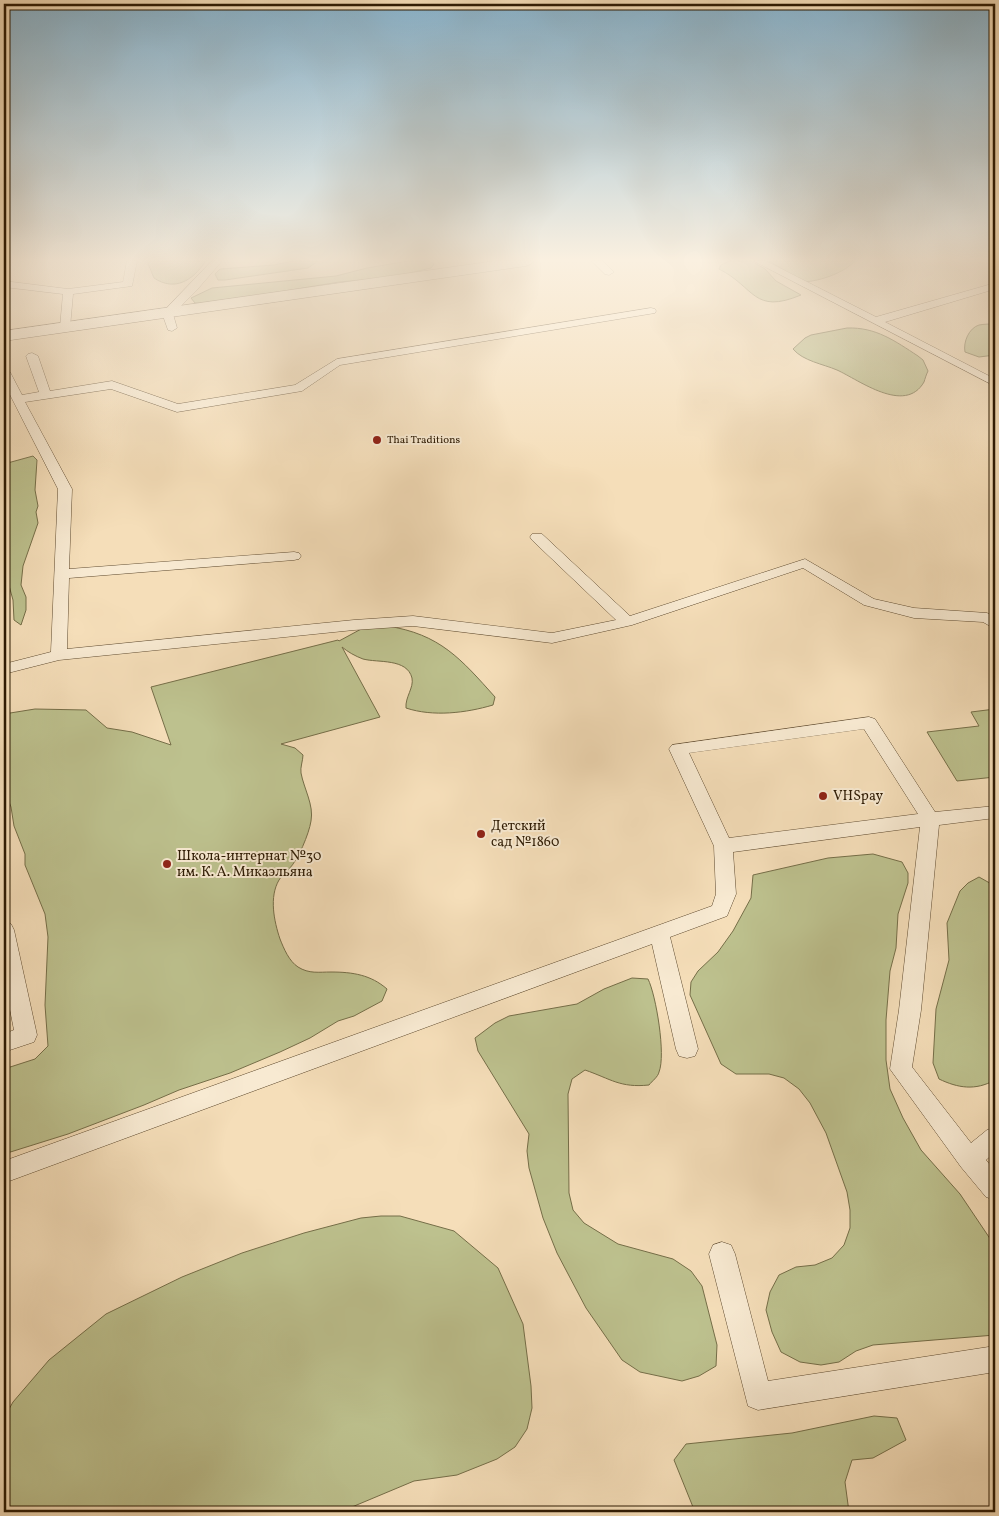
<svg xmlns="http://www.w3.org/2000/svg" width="999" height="1516" font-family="Vollkorn,serif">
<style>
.green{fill:#bdc18e;stroke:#756e48}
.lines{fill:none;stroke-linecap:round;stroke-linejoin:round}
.service-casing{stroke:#5f4b30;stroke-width:1}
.minor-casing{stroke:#5f4b30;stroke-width:1}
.service{fill:#f8ead2;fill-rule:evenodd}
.minor{fill:#f8ead2;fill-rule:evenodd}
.poi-dot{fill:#8f2418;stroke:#f8ead2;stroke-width:2}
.labels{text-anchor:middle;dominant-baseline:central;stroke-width:4;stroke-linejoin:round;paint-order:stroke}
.far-poi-label{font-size:11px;fill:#2d1a03;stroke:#f8ead2;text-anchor:start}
.poi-label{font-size:14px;fill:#2d1a03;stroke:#f8ead2;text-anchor:start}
</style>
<rect width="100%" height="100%" fill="#f5deb9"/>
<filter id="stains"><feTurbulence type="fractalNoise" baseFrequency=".004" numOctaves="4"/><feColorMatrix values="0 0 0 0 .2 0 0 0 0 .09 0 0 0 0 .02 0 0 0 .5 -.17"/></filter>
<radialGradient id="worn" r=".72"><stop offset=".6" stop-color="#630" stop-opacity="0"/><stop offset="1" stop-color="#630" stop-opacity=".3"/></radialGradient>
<path class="green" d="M147,261H204L205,262C193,280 175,292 154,278Z
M293,261H318L308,268L225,280H218L215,274L220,269L274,265Z
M408,261H429L434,264L431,268L392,277L339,282L205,304L195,303L191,298L212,288L336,276L367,268Z
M730,261H751L765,269L776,281L801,295C753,315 755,287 719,269L721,265Z
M769,261H855C844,273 820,281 804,282Z
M995,324V355L979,357L965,352C963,342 969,328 979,325C984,324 990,324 995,324Z
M847,328C876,327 895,341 918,356L923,360L928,371C926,375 925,379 924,382C905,415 859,380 837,370C823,364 803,361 793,349L805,338L811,335Z
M33,456L37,460L35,490L38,506L36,512L38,523L23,566L21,585L26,597V610L21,625L14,620L13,600L8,582L9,563L4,543V464Z
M387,626C440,634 461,659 495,697L493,705C466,713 433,717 406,708C405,697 414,688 412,678C407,658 378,663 363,659C355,656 348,652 342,647L380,717L281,744L295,748L303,755C303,760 300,768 301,773C304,789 314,805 311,821C309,834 298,860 289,869C286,873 281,876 279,880C269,897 274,921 280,939C284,949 289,961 298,967C309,974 319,972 331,972C353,972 371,975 387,989L382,1001L354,1016L338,1021L310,1038L280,1052L230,1073L179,1090L144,1105L68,1134L4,1154V1069L35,1059L48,1046L45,1005L48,937L45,914L25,865V854L14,826L11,807L4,789V714L35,709L86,710L107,728L132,732L171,745L151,687L338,640L339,641L363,628Z
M995,709V777L957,781L927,732L979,726L971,712Z
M873,854L902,862L908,873V883L898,914L896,948L890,971L886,1020V1060L890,1089L903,1118L921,1150L960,1194L995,1246V1335L873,1345L856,1351L839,1362L821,1365L800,1362L781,1352L772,1332L766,1310L770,1292L779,1275L796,1267L815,1265L832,1258L844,1245L850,1228V1210L847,1192L826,1133L810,1103L799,1089L784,1078L769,1074H736L721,1064L690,995L691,982L698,971L718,952L733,931L751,898L753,875L828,858Z
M979,877L995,886V1080C975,1091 958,1088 939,1079L933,1063L936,1009L949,960L947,923L960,891L968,883Z
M632,978L648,979C656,995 666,1055 659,1072C658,1077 652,1081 649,1085C620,1088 611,1079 585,1070L572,1079L568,1094L569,1193L573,1210L584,1223L618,1244L673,1259L691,1271L702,1286L717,1345L716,1366L699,1376L682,1381L640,1372L622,1360L586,1308L557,1253L543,1218L529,1168L527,1151L529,1134L478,1051L475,1038L495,1023L509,1016L577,1004L604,989Z
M381,1216H400L454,1231L498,1268L523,1324L531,1386L532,1408L527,1429L515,1447L497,1459L457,1475L414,1481L340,1512H4V1418L13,1402L49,1360L106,1314L182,1277L242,1253L304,1233L361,1218Z
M874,1416L897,1418L906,1440L873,1458L852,1460L845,1482L849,1512H695L674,1460L686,1444L792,1433Z"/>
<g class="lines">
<g class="service-casing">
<path id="service" d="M127,261H137L132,286L73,294L70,327L65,330L60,327L63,294L4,287V281L68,289L123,282Z
M212,261H222L196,291L173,314L177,328L172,331L168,330L162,313Z
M592,261H603L614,272L609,275L605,274Z
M754,261H766L876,317L995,283V289L885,322L995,379V386Z
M651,308L655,309L656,311L655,313L340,365L302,391L177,412L111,389L25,402L72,489L69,569L294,552L299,553L301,556L299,559L294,560L69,578L67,649L354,620L413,616L552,633L616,620L532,540L530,537L532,534H542L630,616L805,559L874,599L914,608L987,613L995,617V629L983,622L914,618L864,605L803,568L632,625L552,643L413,626L354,630L59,660L4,674V664L51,652L58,489L4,383V369L10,372L22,395L39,392L26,356L28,354L32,353L38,356L50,391L112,381L178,404L295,385L337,359Z
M869,717L875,719L935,812L995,806V818L939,825L921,1010L912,1067L971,1143L987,1130L995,1127V1152L986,1160L995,1171V1200L986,1197L961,1167L890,1069L899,1010L920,827L733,852L736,894L727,916L670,937L698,1049L695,1056L687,1058L679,1056L676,1049L652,944L4,1183V1161L712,906L716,894L714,846L669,749L672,745ZM864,729L918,814L729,838L689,753Z
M4,922L11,924L14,930L37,1035L34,1042L4,1052V1034L14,1030L4,979Z
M722,1242L731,1245L735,1254L768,1381L995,1346V1372L758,1410L748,1406L709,1254L713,1245Z"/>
</g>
<g class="minor-casing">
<path id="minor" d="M495,261H534L531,264L526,266L4,341V331Z"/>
</g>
<use href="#service" class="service"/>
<use href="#minor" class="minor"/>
</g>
<linearGradient id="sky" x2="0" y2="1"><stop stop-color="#89b7d3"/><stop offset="0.55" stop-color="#faf0e0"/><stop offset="1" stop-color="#faf0e0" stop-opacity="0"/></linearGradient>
<rect width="999" height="473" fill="url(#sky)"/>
<g class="poi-dot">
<circle cx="377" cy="440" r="5"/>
<circle cx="823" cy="796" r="5"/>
<circle cx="481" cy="834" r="5"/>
<circle cx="167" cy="864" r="5"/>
</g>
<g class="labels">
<g class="far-poi-label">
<text x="387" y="440">Thai Traditions</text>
</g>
<g class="poi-label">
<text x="833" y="796">VHSpay</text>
<text x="491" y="826">Детский<tspan x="491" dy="16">сад №1860</tspan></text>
<text x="177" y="856">Школа-интернат №30<tspan x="177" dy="16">им. К. А. Микаэльяна</tspan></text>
</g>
</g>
<rect width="999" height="1516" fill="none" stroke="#f5deb9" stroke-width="20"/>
<rect x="5" y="5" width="989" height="1506" fill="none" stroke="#2d1a03" stroke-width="2.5"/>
<rect x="10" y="10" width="979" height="1496" fill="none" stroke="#2d1a03"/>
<rect width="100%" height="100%" filter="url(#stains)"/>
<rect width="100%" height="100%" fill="url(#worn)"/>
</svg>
